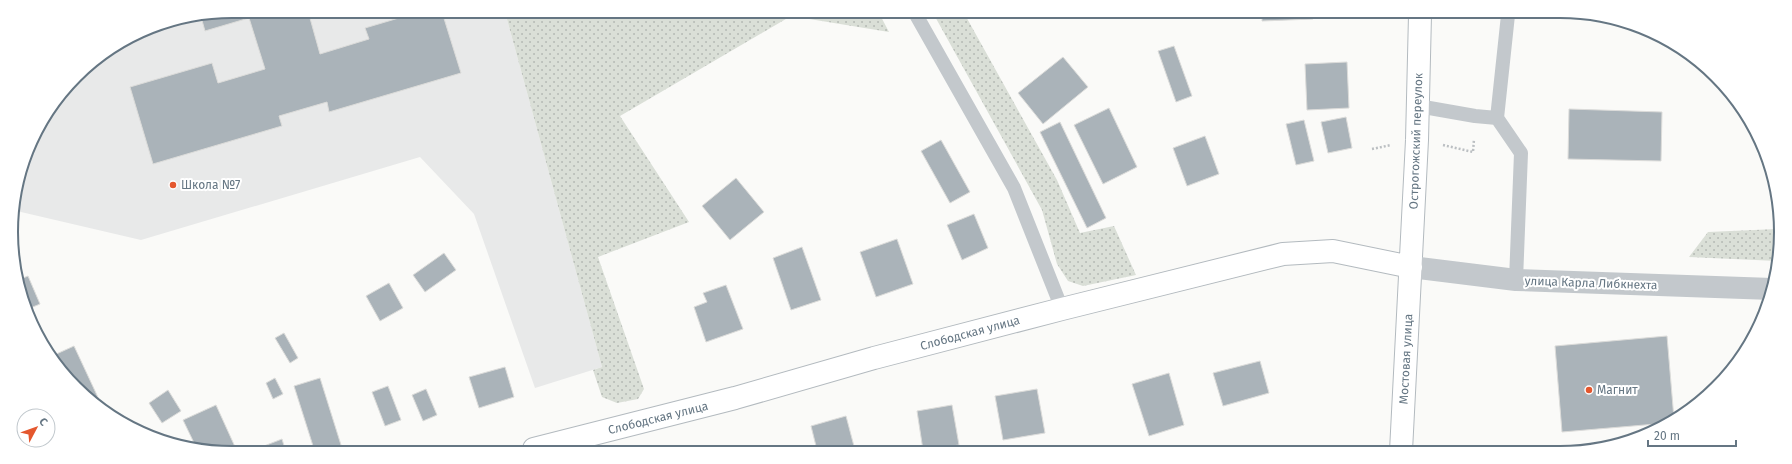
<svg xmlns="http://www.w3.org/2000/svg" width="1792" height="464" font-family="'Fira Sans',sans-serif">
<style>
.built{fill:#e8e9e9}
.grass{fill:url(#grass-dots)}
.building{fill:#aab3b9;stroke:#dcdcda}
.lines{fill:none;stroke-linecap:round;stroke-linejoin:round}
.secondary-casing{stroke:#b3babf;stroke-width:24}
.path{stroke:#bbbfc2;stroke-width:2.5;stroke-dasharray:2 2;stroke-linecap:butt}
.lane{stroke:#c3c8cc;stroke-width:14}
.street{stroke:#c3c8cc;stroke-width:22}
.secondary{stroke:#fff;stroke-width:22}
.poi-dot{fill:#e4572e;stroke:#fff;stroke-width:1.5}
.labels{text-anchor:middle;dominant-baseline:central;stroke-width:4;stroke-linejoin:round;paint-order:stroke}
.street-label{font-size:12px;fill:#657683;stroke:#fff}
.poi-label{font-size:12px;fill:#657683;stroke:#fff;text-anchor:start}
.rim{fill:none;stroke:#657683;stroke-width:2}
</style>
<defs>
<pattern id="grass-dots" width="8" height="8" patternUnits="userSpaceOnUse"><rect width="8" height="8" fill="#dadfd7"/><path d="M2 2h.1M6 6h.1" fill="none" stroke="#b4b9b4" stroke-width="1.8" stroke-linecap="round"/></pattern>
</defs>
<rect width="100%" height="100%" fill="#fafaf8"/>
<path class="built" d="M232,11L505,12L602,367L535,388L474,214L420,157L141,240L21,212L12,214L34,134L86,66L148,28Z"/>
<path class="grass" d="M505,12L879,13L889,32L791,16L620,116L689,222L598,257L644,389L638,399L617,403L602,397L593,370L602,367Z
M933,13H964L1057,180L1080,233L1114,226L1136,275L1083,286L1068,281L1057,264L1042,210Z
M1777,229V261L1689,257L1708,232Z"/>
<path class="building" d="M232,11H308L320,54L369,39L365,28L419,12H442L461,73L329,112L327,102L279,116L282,126L153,164L130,87L212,63L218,83L265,69L249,18L205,31L201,17Z
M1262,14H1312L1313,19L1262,21Z
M1174,46L1192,96L1176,102L1158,51Z
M1063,57L1088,87L1043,124L1018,93Z
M1347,62L1349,108L1307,110L1305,64Z
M1109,108L1137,167L1103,184L1074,125Z
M1569,109L1662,112L1661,161L1568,159Z
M1346,117L1352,148L1328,153L1321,122Z
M1304,120L1314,161L1296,165L1286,124Z
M1060,122L1106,218L1087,228L1040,132Z
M1205,136L1219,174L1187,186L1173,148Z
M941,140L970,192L950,203L921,151Z
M736,178L764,212L730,240L702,206Z
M974,214L988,248L962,260L947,225Z
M897,239L913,284L876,297L860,252Z
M802,247L821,300L791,310L773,258Z
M444,253L456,270L425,292L413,275Z
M28,276L40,304L28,309L19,289L18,280Z
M389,283L403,308L380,321L366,296Z
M726,285L743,329L706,342L694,307L707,302L703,293Z
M284,333L298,358L290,363L275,338Z
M1667,336L1674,419L1668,423L1562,432L1555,346Z
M74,346L102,406L99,407L57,366L52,356Z
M1260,361L1269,393L1223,406L1213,373Z
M505,367L514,397L479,408L469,377Z
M1169,373L1184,425L1149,436L1132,384Z
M275,378L283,394L273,399L266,383Z
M320,378L341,445L329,449H314L294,386Z
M388,386L401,420L385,426L372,392Z
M426,389L437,415L423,421L412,395Z
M1037,389L1045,433L1003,440L995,396Z
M168,390L181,411L162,423L149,403Z
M216,405L236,449H197L183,420Z
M952,405L959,445L923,450L917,411Z
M846,416L855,450H817L811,426Z
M282,439L285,449H266L264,446Z"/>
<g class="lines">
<g class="secondary-casing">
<path id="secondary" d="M534,449L735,398L874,358L1062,309L1283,254L1333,251L1411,267
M1401,451L1417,140L1420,15"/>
</g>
<path class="path" d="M1443,145L1473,152L1474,139
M1372,149L1391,145"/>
<path class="lane" d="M915,13L1014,188L1062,309
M1508,15L1497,118L1521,153L1516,280
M1418,106L1475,116L1497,118"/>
<path class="street" d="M1411,267L1516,280L1772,289"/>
<use href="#secondary" class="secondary"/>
</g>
<g class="poi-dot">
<circle cx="173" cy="185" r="4"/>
<circle cx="1589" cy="390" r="4"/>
</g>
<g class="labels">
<g class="street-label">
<text transform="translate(1416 141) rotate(-88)">Острогожский переулок</text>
<text transform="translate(1591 283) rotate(2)">улица Карла Либкнехта</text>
<text transform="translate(970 333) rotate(-15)">Слободская улица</text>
<text transform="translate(1406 359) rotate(-87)">Мостовая улица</text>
<text transform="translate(658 418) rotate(-14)">Слободская улица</text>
</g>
<g class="poi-label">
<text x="181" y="185">Школа №7</text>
<text x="1597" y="390">Магнит</text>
</g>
</g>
<path d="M0 0H1792V464H0ZM232 18H1560A214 214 0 0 1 1774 232V232A214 214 0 0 1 1560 446H232A214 214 0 0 1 18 232V232A214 214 0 0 1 232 18Z" fill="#fff" fill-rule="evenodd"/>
<path class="rim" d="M232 18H1560A214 214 0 0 1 1774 232V232A214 214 0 0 1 1560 446H232A214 214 0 0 1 18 232V232A214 214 0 0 1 232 18Z"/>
<g transform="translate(36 428) rotate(49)"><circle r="19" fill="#ffffff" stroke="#c1c8cd"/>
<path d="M0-3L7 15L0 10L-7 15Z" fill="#e4572e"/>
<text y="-6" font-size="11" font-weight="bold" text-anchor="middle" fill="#657683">С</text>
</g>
<path d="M1648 440v6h88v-6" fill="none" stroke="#657683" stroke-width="2"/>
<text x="1654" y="440" font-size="12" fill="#657683" stroke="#ffffff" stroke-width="3" paint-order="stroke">20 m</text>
</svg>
